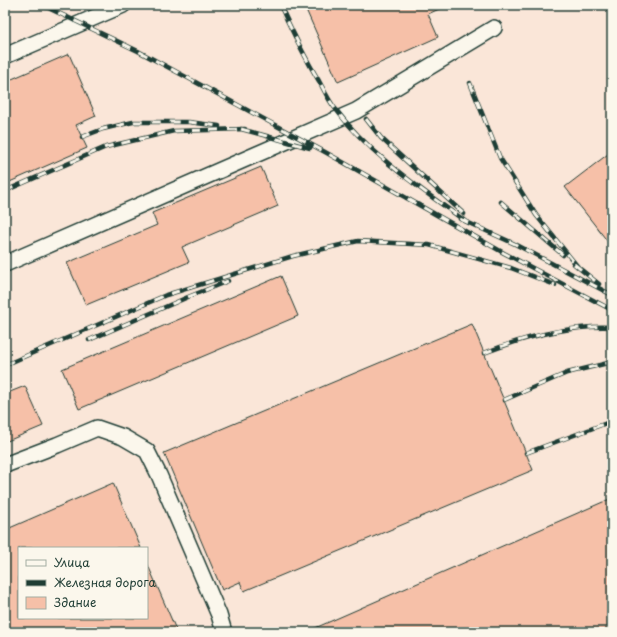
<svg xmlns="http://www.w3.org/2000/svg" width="617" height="637" font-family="'Playpen Sans',sans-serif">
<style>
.built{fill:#fae6d8;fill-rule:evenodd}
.building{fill:#f6c0a8;stroke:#1f3d34}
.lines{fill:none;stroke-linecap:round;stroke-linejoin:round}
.minor-casing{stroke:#1f3d34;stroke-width:18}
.minor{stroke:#fbf7ec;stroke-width:15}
.rail-casing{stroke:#1f3d34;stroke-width:4.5}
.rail{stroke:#fbf7ec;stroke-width:3;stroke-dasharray:9;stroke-linecap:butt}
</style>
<rect width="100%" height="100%" fill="#fbf7ec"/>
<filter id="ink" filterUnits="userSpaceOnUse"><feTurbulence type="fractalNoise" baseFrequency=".025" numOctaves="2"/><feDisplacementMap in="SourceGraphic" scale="8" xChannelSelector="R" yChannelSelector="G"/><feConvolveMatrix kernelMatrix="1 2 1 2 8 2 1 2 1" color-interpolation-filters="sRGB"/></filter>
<g filter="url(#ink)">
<path class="built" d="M5,5H612V632H5ZM19,548H147V618H19Z"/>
<path class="building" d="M304,5H448L428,14L438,37L338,82Z
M69,54L96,116L76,125L87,148L5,184V82Z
M612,151V247L565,187Z
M261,167L278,206L182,247L189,262L86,305L67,263L157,225L152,213Z
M281,276L298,316L79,409L62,369Z
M472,324L533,470L244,591L240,582L222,590L164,453Z
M25,386L43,426L5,442V394Z
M113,483L141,548H19V618H147V563L177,632H5V530Z
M612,498V632H306Z"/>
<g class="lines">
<g class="minor-casing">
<path id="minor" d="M5,56L123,5
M5,264L356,111L494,28
M5,465L57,445L97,428L123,437L147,451L159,475L219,615L224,632"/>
</g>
<use href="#minor" class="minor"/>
<g class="rail-casing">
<path id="rail" d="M42,5L138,51L325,152L504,253L612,310
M280,5C292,31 304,56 319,81C324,90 328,99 334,107C369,154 418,187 465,221
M470,83L500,158L536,215L578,267
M366,119L381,138L464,214
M241,129L310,148
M82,137L103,129L133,122H189L219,126
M5,191L106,147L174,131L245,129
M501,202L563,255
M460,219L515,244L612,295
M574,264L599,284
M89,340L188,297L228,281
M484,353C525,337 568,325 612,327
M5,365L166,295L293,256L358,241L429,245L511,268L555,285
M504,400L567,373L612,362
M526,453L612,421"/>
</g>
<use href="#rail" class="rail"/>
</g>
</g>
<rect width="617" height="637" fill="none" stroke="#fbf7ec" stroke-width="20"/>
<rect x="10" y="10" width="597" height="617" fill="none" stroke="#1f3d34" stroke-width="1.5" filter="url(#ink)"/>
<rect x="18" y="547" width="130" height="72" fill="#fbf7ec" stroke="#a3ada2"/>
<rect x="26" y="560" width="20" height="6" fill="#fbf7ec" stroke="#a3ada2"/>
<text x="54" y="567" font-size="12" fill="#1f3d34">Улица</text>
<rect x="26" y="580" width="20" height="6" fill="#1f3d34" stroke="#a3ada2"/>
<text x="54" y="587" font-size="12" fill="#1f3d34">Железная дорога</text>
<rect x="26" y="597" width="20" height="12" fill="#f6c0a8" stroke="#a3ada2"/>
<text x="54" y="607" font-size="12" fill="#1f3d34">Здание</text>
</svg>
